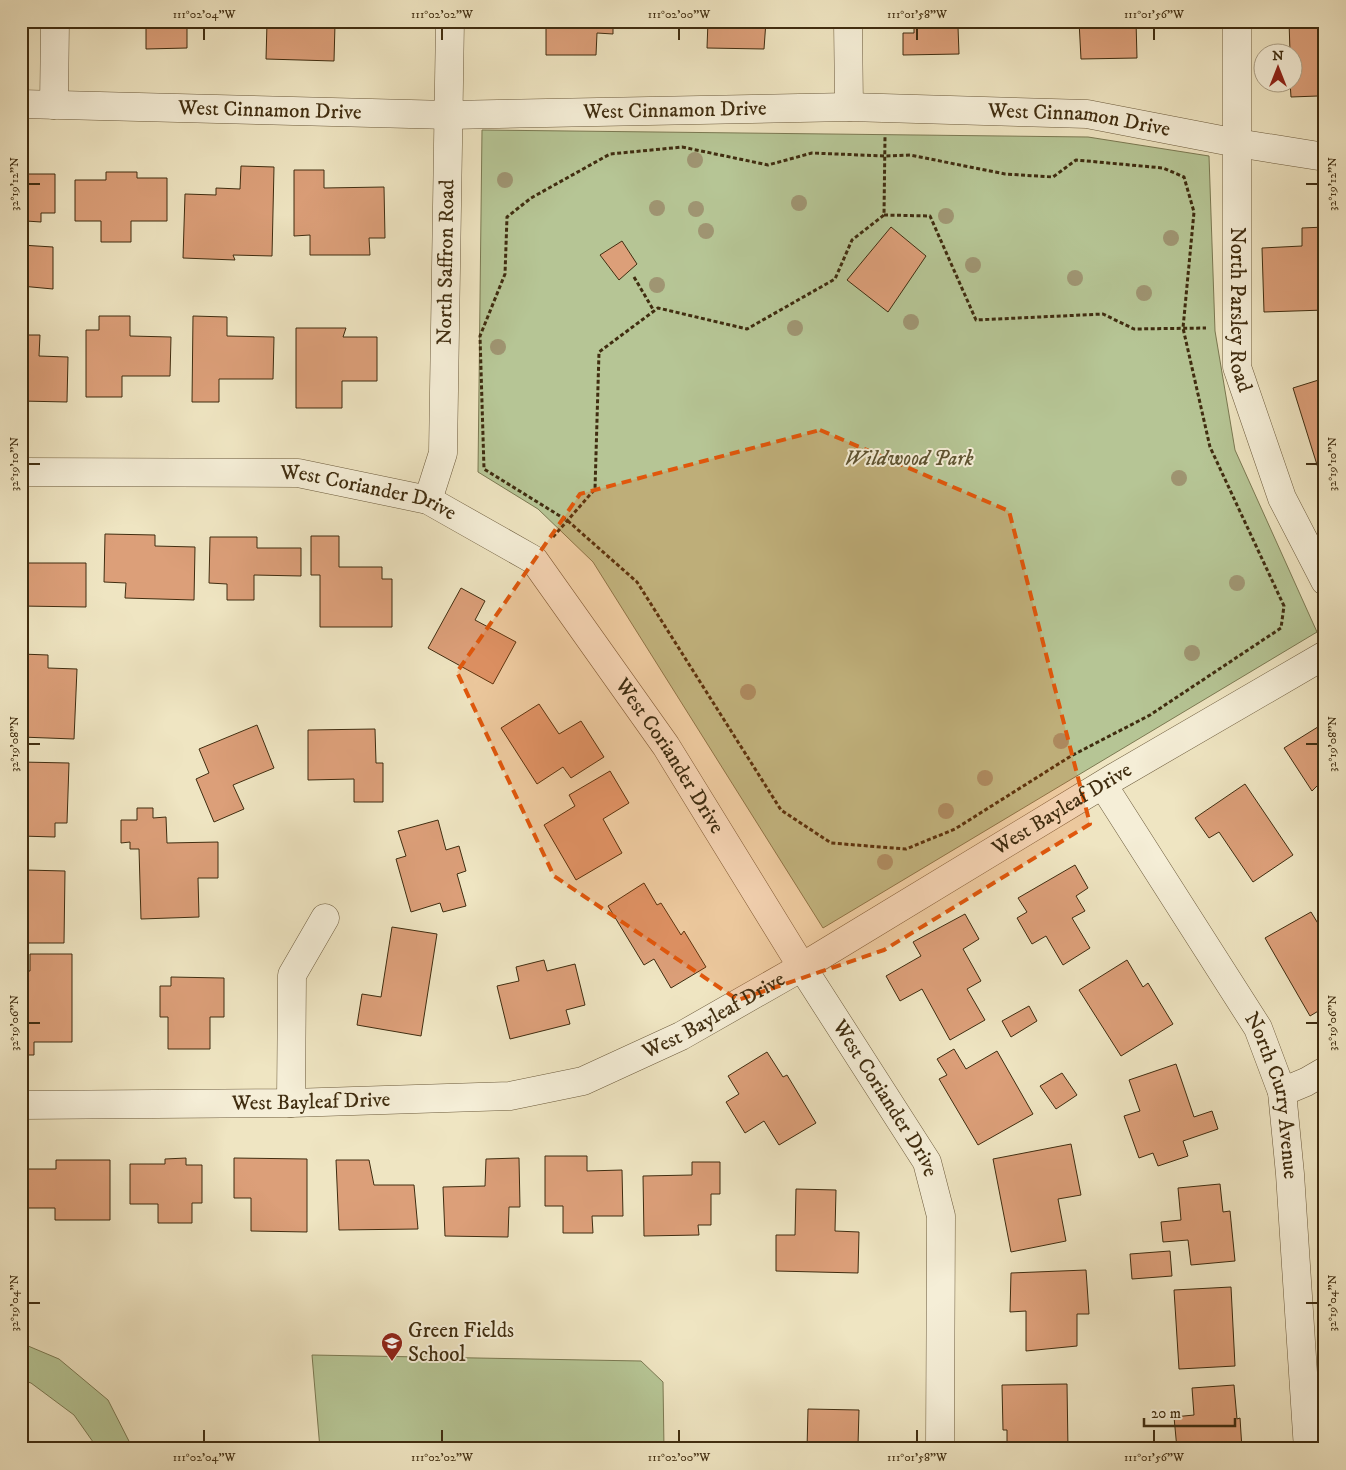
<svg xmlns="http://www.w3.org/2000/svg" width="1346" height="1470" font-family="'IM FELL DW Pica',serif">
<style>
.green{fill:#b6c595;stroke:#7b7952}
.building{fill:#dc9f79;stroke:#402d10}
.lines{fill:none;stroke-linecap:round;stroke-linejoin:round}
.street-casing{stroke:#6c5b3c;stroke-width:29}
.path{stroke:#402d10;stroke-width:3;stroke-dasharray:4 2.5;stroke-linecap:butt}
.street{stroke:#f5eed7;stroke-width:28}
.tree{fill:#9f9572}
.marked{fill:#e0570c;fill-opacity:0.2;stroke:#e0570c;stroke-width:4;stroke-dasharray:10 6;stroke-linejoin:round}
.ticks{fill:none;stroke:#402d10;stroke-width:2}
.labels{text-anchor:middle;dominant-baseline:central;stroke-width:4;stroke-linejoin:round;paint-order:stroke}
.street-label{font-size:21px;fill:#402d10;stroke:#f5eed7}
.park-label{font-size:21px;font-style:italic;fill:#5e5331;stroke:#f5eed7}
.poi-label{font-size:21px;fill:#402d10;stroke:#f5eed7;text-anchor:start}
.neatline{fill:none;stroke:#402d10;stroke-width:2}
.ticks-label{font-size:12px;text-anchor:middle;fill:#402d10}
</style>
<rect width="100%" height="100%" fill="#efe5c2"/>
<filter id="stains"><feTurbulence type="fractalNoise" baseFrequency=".004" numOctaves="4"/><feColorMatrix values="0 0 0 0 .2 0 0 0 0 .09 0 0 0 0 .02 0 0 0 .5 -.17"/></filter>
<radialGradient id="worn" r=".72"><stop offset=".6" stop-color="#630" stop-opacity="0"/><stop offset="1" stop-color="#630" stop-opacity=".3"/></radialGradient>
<path class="green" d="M482,130L1088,137L1209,156L1215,331L1235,450L1317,632L823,928L593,562L538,509L478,472Z
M21,1343L59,1359L108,1400L133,1449H98L74,1415L31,1383L21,1380Z
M312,1355L641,1361L663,1382L664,1449H320Z"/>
<path class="building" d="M146,21H187V48L146,49Z
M245,21H372V25L335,24L334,61L266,59L267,23Z
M546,21H613V34L597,33L596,55H546Z
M708,21H766L764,49L707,48Z
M914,21H973V27H958L959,54L903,55V33H914Z
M1079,21H1136L1137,58L1081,59Z
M1289,21H1320L1321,43H1325V108H1318V96L1291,97L1290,82H1294V52H1290Z
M21,161L26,162V174H55V213H41V222L26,221V227L21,226Z
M241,166L274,167L272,256L233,255L235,260L183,258L185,194L216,195V188L240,189Z
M294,170H324V188L384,187L385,238H369L370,255H310V235L294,236Z
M106,172H137V178H167V221H131V242H101V221H75V180H106Z
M891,227L926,256L888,312L847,280Z
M1325,227V310L1264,312L1262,248L1302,246V228Z
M622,241L637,264L619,280L600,255Z
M21,245L53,247V289L21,286Z
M99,316H130V336L171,337L170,376H122V397H86V330H99Z
M193,316L227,317V336L274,337L273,379H219V402H192Z
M296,328H346L343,337H377V381H342V408H296Z
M21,335H40L39,356L68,357L67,402L21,401Z
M1325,378V466L1318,468L1293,388Z
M105,534L155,535V546L195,547L194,600L125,598L126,583L104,582Z
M21,535L28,536V563H86V607L21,606Z
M311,536H339V567H382V579H392V627H320V575H311Z
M210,537H257V548H301V576L254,575V600H227V584L209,583Z
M461,588L485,601L475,620L516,642L493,684L428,648Z
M21,654L48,655V668L77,669L74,739L21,737L23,690H21Z
M539,704L559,734L581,721L604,757L571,778L563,767L537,784L501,728Z
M257,725L274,768L233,785L244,809L214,822L196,779L209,773L199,749Z
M1321,725L1325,729V778L1312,791L1284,748Z
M375,729L376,763H383V802H354V779L308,780V730Z
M21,762L69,763L67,823H55V837L21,836Z
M610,771L629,803L603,819L622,853L576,880L544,825L575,806L569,795Z
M1245,784L1293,855L1253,882L1219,832L1209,838L1195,818Z
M137,808H153V818L166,817L167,843L218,842V878H198L199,917L141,919L139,849H130V842L121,843V820H137Z
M438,820L446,850L459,846L466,871L457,874L466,906L443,912L440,903L411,912L396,859L406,856L398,831Z
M1075,865L1088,888L1076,896L1085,911L1072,918L1090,948L1063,965L1046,936L1032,944L1017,918L1027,912L1018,898Z
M25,870L65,871L64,943H21V898H24Z
M644,883L657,905L661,903L681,935L684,931L706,967L671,988L654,959L644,965L608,906Z
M1311,912L1325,935V1007L1310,1016L1265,938Z
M965,914L979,939L963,949L981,981L967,989L985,1020L950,1040L922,989L900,1001L886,976L921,956L913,942Z
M392,927L437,934L421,1036L357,1025L362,994L381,997Z
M30,954H72V1042H34V1055H21V998H23V971H30Z
M544,960L547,971L575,964L585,1005L566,1010L570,1024L510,1039L497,986L519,981L516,967Z
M1127,960L1143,987L1148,983L1173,1024L1121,1056L1079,990Z
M171,977L224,978V1017H210V1049H168V1017H160V986H171Z
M1029,1006L1037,1021L1011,1037L1002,1021Z
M954,1049L966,1069L997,1051L1033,1114L978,1145L939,1079L947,1075L937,1059Z
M767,1052L783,1077L787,1075L816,1123L779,1145L764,1121L745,1133L726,1102L739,1094L728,1076Z
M1176,1064L1194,1117L1212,1111L1218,1129L1183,1141L1188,1156L1158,1166L1153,1153L1139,1158L1124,1116L1140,1111L1129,1080Z
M1062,1073L1077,1095L1056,1109L1040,1086Z
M1071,1144L1081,1195L1058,1199L1066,1241L1011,1252L993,1159Z
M545,1156H587V1171L622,1170L623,1216H592L593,1233H563V1206H545Z
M186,1158V1165H202V1203H192V1223H158V1204H130V1164H165V1159Z
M234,1158L307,1159V1232L251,1231V1198H234Z
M519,1158L520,1207H509L508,1237L445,1236L443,1187L485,1186L486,1159Z
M56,1160H110V1220H55V1208H24V1169H56Z
M336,1160H369L374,1185H414L418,1229L339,1230Z
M692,1162H720V1194H711V1225H698L699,1235L644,1236L643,1176L692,1175Z
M1220,1184L1223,1212L1230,1211L1235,1261L1191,1265L1188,1240L1163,1242L1161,1222L1181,1220L1178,1188Z
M796,1189L836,1190L835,1231L859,1232L858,1273L776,1271V1235H795Z
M1170,1251L1172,1276L1132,1279L1130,1254Z
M1086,1270L1089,1314H1077V1346L1026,1351V1311L1010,1312L1011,1273Z
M1231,1287L1235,1366L1179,1369L1174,1290Z
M1067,1384L1068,1449H1007V1430H1003L1002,1385Z
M1234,1385L1237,1419L1240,1418L1242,1449H1177L1174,1417L1194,1415L1192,1388Z
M808,1409L859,1410L858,1445H866V1449H807Z"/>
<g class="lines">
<g class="street-casing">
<g id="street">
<path d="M848,21L849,107"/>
<path id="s1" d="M1237,21V367L1282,498L1325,581"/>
<path id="s2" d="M21,104L449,115L849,107L1087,114L1237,143L1325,157"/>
<path d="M54,105L55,21"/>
<path id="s3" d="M21,472L298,473L428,500L534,560L666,746L802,967L927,1162L941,1216L940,1449"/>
<path id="s4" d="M428,500L443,453L450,21"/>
<path id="s5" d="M1103,785L1258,1028L1282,1092L1290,1174L1308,1449"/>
<path d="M1282,1092L1306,1082L1325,1071"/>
<path d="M291,1103L292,975L325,918"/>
<path id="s6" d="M21,1105L291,1103L510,1096L583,1081L681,1036L802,967L1115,777L1325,655"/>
</g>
</g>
<path class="path" d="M682,147L768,165L812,153L885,156L910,155L1005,174L1053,177L1076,160L1163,168L1184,177L1194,212L1183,328L1210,447L1284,606L1281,628L1150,715L1071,756L955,829L906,849L831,843L781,810L637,582L568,521L484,469L480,336L505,274L507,217L531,198L610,154Z
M884,215L930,216L976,320L1103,314L1134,329L1206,328
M634,277L654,311
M553,537L595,489L599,352L658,308L747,329L835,279L852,240L884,215L885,137"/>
<use href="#street" class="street"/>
</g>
<g class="tree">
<circle cx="695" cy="160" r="8"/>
<circle cx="505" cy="180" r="8"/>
<circle cx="799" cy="203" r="8"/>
<circle cx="657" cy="208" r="8"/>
<circle cx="696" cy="209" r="8"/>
<circle cx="946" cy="216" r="8"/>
<circle cx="706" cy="231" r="8"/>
<circle cx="1171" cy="238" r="8"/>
<circle cx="973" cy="265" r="8"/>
<circle cx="1075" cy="278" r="8"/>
<circle cx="657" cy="285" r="8"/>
<circle cx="1144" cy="293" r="8"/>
<circle cx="911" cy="322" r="8"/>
<circle cx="795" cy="328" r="8"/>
<circle cx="498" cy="347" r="8"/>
<circle cx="1179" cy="478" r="8"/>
<circle cx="1237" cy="583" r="8"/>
<circle cx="1192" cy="653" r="8"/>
<circle cx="748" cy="692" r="8"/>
<circle cx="1061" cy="741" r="8"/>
<circle cx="985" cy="778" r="8"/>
<circle cx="946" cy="811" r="8"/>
<circle cx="885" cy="862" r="8"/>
</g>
<path class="marked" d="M820,430L1009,511L1090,824L884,950L738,1000L554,876L457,672L580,494Z"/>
<path class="ticks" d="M204,28V40M442,28V40M679,28V40M917,28V40M1154,28V40M28,184H40M1306,184H1318M28,464H40M1306,464H1318M28,744H40M1306,744H1318M28,1023H40M1306,1023H1318M28,1303H40M1306,1303H1318M204,1430V1442M442,1430V1442M679,1430V1442M917,1430V1442M1154,1430V1442"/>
<defs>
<g id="school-pin" transform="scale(1.125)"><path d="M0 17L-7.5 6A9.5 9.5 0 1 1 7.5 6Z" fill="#8f2418" stroke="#f5eed7"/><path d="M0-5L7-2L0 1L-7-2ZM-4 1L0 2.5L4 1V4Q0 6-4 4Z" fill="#fff"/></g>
</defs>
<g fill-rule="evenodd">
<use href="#school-pin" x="392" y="1343"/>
</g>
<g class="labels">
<g class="street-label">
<text stroke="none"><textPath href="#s2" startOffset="249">West Cinnamon Drive</textPath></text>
<text stroke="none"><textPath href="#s2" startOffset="654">West Cinnamon Drive</textPath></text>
<text stroke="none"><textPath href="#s2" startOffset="1059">West Cinnamon Drive</textPath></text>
<text stroke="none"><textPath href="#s4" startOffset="240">North Saffron Road</textPath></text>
<text stroke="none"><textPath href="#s1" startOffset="289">North Parsley Road</textPath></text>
<text stroke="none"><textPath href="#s3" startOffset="350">West Coriander Drive</textPath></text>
<text stroke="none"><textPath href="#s3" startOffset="770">West Coriander Drive</textPath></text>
<text stroke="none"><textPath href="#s6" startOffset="1115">West Bayleaf Drive</textPath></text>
<text stroke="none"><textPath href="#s6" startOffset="710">West Bayleaf Drive</textPath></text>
<text stroke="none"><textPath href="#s5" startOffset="358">North Curry Avenue</textPath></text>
<text stroke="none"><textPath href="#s3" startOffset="1175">West Coriander Drive</textPath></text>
<text stroke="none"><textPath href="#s6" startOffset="290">West Bayleaf Drive</textPath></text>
</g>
<g class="park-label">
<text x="909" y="459">Wildwood Park</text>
</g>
<g class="poi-label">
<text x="408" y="1331">Green Fields<tspan x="408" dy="24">School</tspan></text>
</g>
</g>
<rect width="1346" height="1470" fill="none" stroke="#efe5c2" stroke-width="55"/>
<g transform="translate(1278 68)"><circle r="24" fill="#f5eed7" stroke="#ada187"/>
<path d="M0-4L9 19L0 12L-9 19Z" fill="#8f2418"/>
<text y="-8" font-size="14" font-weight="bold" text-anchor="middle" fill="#402d10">N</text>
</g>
<path d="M1144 1418v8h91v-8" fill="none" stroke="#402d10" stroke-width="2.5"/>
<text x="1151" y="1418" font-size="15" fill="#402d10" stroke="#f5eed7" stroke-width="4" paint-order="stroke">20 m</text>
<rect x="28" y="28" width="1290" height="1414" class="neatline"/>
<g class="ticks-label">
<text x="204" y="18">111°02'04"W</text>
<text x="442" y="18">111°02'02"W</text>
<text x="679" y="18">111°02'00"W</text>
<text x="917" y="18">111°01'58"W</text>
<text x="1154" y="18">111°01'56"W</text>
<text transform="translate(14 184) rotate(-90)" y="4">32°19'12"N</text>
<text transform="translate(1332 184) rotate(-90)" y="4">32°19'12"N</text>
<text transform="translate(14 464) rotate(-90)" y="4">32°19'10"N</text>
<text transform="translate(1332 464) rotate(-90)" y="4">32°19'10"N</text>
<text transform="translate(14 744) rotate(-90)" y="4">32°19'08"N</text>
<text transform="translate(1332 744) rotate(-90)" y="4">32°19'08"N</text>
<text transform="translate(14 1023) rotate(-90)" y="4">32°19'06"N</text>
<text transform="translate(1332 1023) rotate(-90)" y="4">32°19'06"N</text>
<text transform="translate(14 1303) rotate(-90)" y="4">32°19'04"N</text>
<text transform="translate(1332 1303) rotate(-90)" y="4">32°19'04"N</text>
<text x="204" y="1461">111°02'04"W</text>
<text x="442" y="1461">111°02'02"W</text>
<text x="679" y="1461">111°02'00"W</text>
<text x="917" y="1461">111°01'58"W</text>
<text x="1154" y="1461">111°01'56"W</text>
</g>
<rect width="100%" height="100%" filter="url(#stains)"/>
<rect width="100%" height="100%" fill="url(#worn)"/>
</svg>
